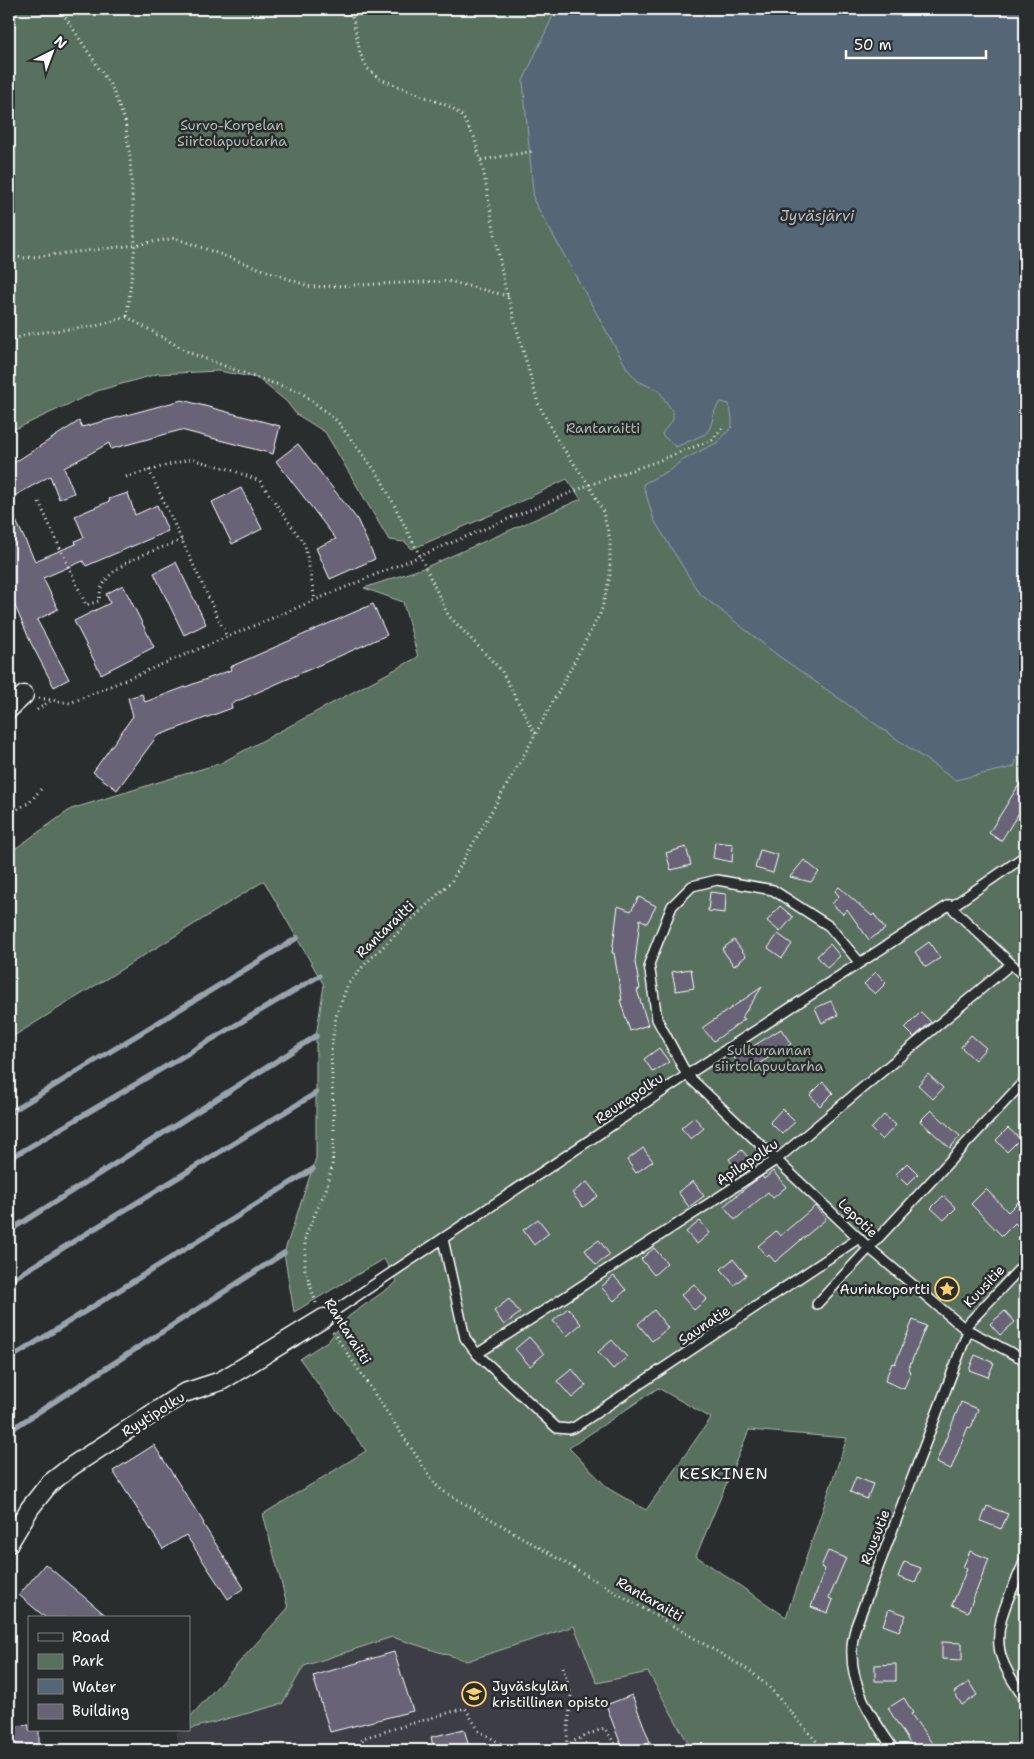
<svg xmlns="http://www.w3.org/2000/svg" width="1034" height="1759" font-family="'Shantell Sans',sans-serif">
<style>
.built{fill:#3c3e44}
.green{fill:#58715e;stroke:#acb8ae;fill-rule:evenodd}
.water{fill:#567;stroke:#99a3ad}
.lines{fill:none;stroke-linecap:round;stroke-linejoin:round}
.stream{stroke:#99a3ad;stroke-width:5.5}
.building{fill:#676476;stroke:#fff}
.service-casing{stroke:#fff;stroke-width:12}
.minor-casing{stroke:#fff;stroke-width:21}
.path{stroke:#fff;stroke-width:3;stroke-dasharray:1 4;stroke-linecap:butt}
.service{stroke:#2a2d2e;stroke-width:9}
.minor{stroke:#2a2d2e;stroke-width:18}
.labels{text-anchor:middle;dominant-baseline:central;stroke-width:5;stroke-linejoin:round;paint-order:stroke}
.park-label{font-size:14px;fill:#acb8ae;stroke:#2a2d2e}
.street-label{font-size:14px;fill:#fff;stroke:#2a2d2e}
.poi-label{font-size:14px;fill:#fff;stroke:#2a2d2e;text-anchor:end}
.water-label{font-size:15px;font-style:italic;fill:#b2bac2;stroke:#2a2d2e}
.quarter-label{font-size:16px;letter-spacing:1px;fill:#fff;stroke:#2a2d2e}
</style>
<rect width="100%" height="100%" fill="#2a2d2e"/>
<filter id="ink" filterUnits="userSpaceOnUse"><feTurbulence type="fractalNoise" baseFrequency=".02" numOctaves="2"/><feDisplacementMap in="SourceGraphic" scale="10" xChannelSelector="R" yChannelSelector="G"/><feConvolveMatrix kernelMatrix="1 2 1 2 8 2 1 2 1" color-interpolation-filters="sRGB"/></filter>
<g filter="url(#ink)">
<path class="built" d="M574,1626L597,1683L647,1672L692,1750H180L176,1732L189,1730V1729L281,1704L304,1666L392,1637L468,1661Z"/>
<path class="green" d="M9,9H666L1025,603V1750H692L648,1672L597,1683L574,1626L467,1661L392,1637L304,1666L282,1704L189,1729V1718L288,1608L263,1514L366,1451L300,1359L329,1340L349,1316L397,1282L384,1259L294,1312L284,1253L316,1158V1036L324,985L264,881L9,1039V934L13,929L9,925V853L71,809L221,763L418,657L403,602L364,588L426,567L581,499L567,479L507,508L412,549L405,542L389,540L325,432L296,414L286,401L257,378L218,371L157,374L97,391L9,432ZM658,1388L711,1418L646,1510L609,1489L569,1448ZM749,1430L847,1438L786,1617L696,1556Z"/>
<path class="water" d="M556,9H1025V732L1014,767L955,780L776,654L699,593L654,520L643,484L672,469L681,461L718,442L732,427V418L729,404L721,402C711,409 715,426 705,434L676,447L662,435L663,432L673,420V412L659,391L638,381L628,370L534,201L523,81Z"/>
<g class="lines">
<path class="stream" d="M9,1113L297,938
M9,1159L319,976
M9,1231L316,1036
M9,1281L316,1093
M9,1359L313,1169
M9,1431L284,1253"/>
</g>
<path class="building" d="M182,400L280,426L273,454L181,430L111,449L109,443L64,468L74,493L59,499L50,476L9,499V466L79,421L82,427Z
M298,444L357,519L375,559L330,579L316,548L336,539L276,461Z
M241,488L262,529L232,544L212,502Z
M128,493L135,515L157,505L168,531L86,566L83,561L43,578L58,609L37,620L69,679L54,687L31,643L9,592V506L35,561L76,544L75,541L84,537L75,516L110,501L109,499Z
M176,562L206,624L184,635L154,573Z
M123,585L154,647L101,674L74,621L110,603L106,594Z
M373,604L387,635L231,704L232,708L157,736L117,790L93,772L133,716L128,698L142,694L145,702L231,670L230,667Z
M1025,775V814L1020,811L1001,841L989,833Z
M715,842L733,844L732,862L713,858Z
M686,847L691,865L671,870L666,853Z
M760,850L778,855L773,873L755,868Z
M804,860L819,872L811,882L790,877Z
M839,887L872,916L874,914L885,929L869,940L847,909L843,914L832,904L839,896L835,891Z
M710,892L726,894L725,913L708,911Z
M639,897L656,906L647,923L640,919L635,962L640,989L637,990L648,1025L630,1031L620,1000H622L614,953H612L618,906L631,911Z
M780,906L793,917L780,932L767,921Z
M778,934L792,944L782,958L768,948Z
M734,940L746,956L734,966L722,949Z
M929,942L940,958L926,967L915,952Z
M830,944L840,956L827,968L817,956Z
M691,969L694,988L676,991L672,972Z
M876,972L886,983L875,994L864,984Z
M762,987L742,1017L745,1019L714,1041L702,1028Z
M831,1001L838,1015L822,1023L815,1008Z
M921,1012L931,1022L914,1037L905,1028Z
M781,1029L791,1044L747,1071L734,1058Z
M971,1035L986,1048L975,1060L961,1047Z
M659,1048L669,1062L653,1072L644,1059Z
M928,1074L943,1088L933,1099L918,1085Z
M823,1082L833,1093L820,1106L810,1095Z
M782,1109L795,1122L782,1134L770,1122Z
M931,1110L960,1136L950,1148L920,1121Z
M884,1115L896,1125L882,1140L871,1129Z
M694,1117L704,1128L691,1139L681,1128Z
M1008,1128L1020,1139L1007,1152L996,1140Z
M643,1148L653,1161L636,1173L627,1160Z
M742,1150L755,1166L740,1176L729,1159Z
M907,1163L918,1174L907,1185L896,1174Z
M773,1171L786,1187L773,1198L768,1192L735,1220L724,1206L748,1186L762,1176L764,1179Z
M693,1181L704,1196L689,1207L678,1192Z
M587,1182L598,1196L583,1207L572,1193Z
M986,1189L1008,1212L1025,1195V1218L1018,1226L1015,1223L1002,1236L971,1204Z
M943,1196L956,1208L944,1220L931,1208Z
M815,1206L826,1219L775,1262L769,1255L767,1257L758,1246L776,1231L780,1236Z
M538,1219L549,1233L534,1245L523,1230Z
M700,1221L710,1233L697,1244L686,1232Z
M599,1240L610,1255L596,1265L585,1250Z
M654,1248L667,1263L654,1275L641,1259Z
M733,1259L746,1275L734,1285L721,1269Z
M614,1276L626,1290L614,1301L601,1287Z
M694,1284L707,1299L694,1310L681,1295Z
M509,1299L520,1313L504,1325L494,1311Z
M568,1308L581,1324L567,1336L553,1321Z
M654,1310L668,1328L652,1341L638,1324Z
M1005,1311L1015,1322L1000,1335L990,1324Z
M913,1320L926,1326L908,1370L911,1371L904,1389L885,1381L892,1363L895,1364Z
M529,1337L544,1354L530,1366L515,1349Z
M612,1340L627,1357L613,1369L598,1352Z
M975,1355L994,1363L988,1377L969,1370Z
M572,1369L586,1386L572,1398L557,1381Z
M961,1402L978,1409L971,1428L968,1427L951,1469L936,1463Z
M154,1445L204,1523L203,1524L244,1588L228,1599L186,1535L163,1549L113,1471Z
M856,1477L873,1484L867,1499L850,1492Z
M987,1506L1008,1514L1001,1529L981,1521Z
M828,1551L846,1558L829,1598L833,1600L828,1613L811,1607L825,1569L821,1567Z
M970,1551L989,1559L968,1612L952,1605L967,1569L963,1567Z
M904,1562L921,1568L915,1583L898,1577Z
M45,1564L109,1618H46L19,1595Z
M889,1609L906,1615L899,1631L883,1625Z
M942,1642L962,1643V1660L942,1659Z
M394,1652L413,1711L330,1732L313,1676Z
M896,1664V1681H875V1665Z
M969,1682L977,1695L962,1705L954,1692Z
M632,1695L653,1750H623L606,1705Z
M904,1698L913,1713L911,1714L937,1750H914L888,1708Z
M29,1725V1730H39V1750H9V1726Z
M464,1729L470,1750H434L431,1737Z"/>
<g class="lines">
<g class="service-casing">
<path id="service" d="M951,907L1025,977
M951,907L1025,856
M860,963L829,926L773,890L717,880L692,886L672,906L649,964L657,1019L687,1075L868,1247L964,1328L1025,1360
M443,1239L465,1338L477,1354L557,1428L569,1429L575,1427L859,1238
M817,1304L1025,1080
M324,1318L687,1075L949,905L951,907
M964,1328L1025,1263
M477,1354L776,1160L1011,964
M1025,1560C1013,1590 990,1626 1002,1659C1007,1674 1017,1687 1025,1700
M894,1750C873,1719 850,1688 852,1648C852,1641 854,1633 856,1626L968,1331"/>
</g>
<g class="minor-casing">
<path id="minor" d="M9,709L24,695
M9,1543L30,1508L49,1484L72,1466L184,1393L221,1381L324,1318"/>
</g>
<path class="path" d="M60,9L112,88L125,121L130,157L135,245L127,317
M481,160L535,151
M9,256L25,258L135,245L175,238L311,287L448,281L508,296
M9,341L28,334L96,326L127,317L190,353L257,378L301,392L337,421L380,477L420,556L448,615L501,670L535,734
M149,470L227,637
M126,477L190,459L226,468L260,481L305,545L315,600
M39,502L86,605L99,601C100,595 100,588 104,583C118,560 157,550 182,540
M39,698L70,703L589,485L655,462L712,440L725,425
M37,710L50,701
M9,814L30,802L41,789
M316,1303L305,1269V1237L326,1189L332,1167L334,1132L331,1051L336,1016L348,984L366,963L451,882L528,748L601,612L610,576V539L602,509L589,485L556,438L538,403L504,283L483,169L474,137L462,116L451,107L380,79L367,68L360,53L351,9
M333,1332L436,1485L443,1491L750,1671L769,1687L824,1750
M9,1569L13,1560
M563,1667L571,1695L566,1750
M359,1750L363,1738L465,1708L479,1731L512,1750
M496,1750H510
M541,1750L565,1745L604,1728L616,1745L617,1750"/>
<use href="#service" class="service"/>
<use href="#minor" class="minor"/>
</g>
</g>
<defs>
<g id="sight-ring" transform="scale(1.25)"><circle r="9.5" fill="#2a2d2e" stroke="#ffd166" stroke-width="1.5"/><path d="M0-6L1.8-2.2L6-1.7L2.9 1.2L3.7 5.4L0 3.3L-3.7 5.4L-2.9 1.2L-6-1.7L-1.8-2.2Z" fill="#ffd166"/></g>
<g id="school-ring" transform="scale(1.25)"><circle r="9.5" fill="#2a2d2e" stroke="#ffd166" stroke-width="1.5"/><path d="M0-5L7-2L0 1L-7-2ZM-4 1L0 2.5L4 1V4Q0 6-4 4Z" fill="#ffd166"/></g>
</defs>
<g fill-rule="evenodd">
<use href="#sight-ring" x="947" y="1289"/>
<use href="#school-ring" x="474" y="1694"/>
</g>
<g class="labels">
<g class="park-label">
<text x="232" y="125">Survo-Korpelan<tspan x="232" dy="16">Siirtolapuutarha</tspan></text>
<text x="603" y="428">Rantaraitti</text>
<text x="769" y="1050">Sulkurannan<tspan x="769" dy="16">siirtolapuutarha</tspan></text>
</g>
<g class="street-label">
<text transform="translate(385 929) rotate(-44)">Rantaraitti</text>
<text transform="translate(629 1098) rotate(-34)">Reunapolku</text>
<text transform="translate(747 1162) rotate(-34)">Apilapolku</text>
<text transform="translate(858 1218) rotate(44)">Lepotie</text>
<text transform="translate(984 1286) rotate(-47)">Kuusitie</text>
<text transform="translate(704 1325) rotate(-34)">Saunatie</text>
<text transform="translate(348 1331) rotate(58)">Rantaraitti</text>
<text transform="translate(153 1414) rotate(-32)">Ryytipolku</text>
<text transform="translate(875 1537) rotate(-69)">Ruusutie</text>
<text transform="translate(650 1599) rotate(30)">Rantaraitti</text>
</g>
<g class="poi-label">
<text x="930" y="1289">Aurinkoportti</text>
<text x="492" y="1686" text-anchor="start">Jyväskylän<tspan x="492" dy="16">kristillinen opisto</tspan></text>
</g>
<g class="water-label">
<text x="817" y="216">Jyväsjärvi</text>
</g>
<g class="quarter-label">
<text x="724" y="1473">KESKINEN</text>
</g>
</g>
<rect width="1034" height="1759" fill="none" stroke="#2a2d2e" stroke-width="30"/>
<rect x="15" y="15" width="1004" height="1729" fill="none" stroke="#fff" stroke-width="2" filter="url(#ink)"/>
<rect x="28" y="1616" width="162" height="115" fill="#2a2d2e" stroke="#7f8182"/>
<rect x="38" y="1633" width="25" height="8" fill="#2a2d2e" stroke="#7f8182"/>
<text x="72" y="1642" font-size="15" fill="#ffffff">Road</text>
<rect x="38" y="1654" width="25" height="15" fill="#58715e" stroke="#7f8182"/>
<text x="72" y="1666" font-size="15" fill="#ffffff">Park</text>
<rect x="38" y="1679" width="25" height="15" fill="#556677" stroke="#7f8182"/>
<text x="72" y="1692" font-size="15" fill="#ffffff">Water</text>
<rect x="38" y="1704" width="25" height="15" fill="#676476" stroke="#7f8182"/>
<text x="72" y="1716" font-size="15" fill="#ffffff">Building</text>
<g transform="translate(52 52) rotate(42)" stroke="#2a2d2e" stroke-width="4" paint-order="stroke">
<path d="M0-4L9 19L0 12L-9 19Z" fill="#ffffff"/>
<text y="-8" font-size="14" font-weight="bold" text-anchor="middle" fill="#ffffff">N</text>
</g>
<path d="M846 50v8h140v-8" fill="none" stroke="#ffffff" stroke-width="2.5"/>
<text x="854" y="50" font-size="15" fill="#ffffff" stroke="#2a2d2e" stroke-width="4" paint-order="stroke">50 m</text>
</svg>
